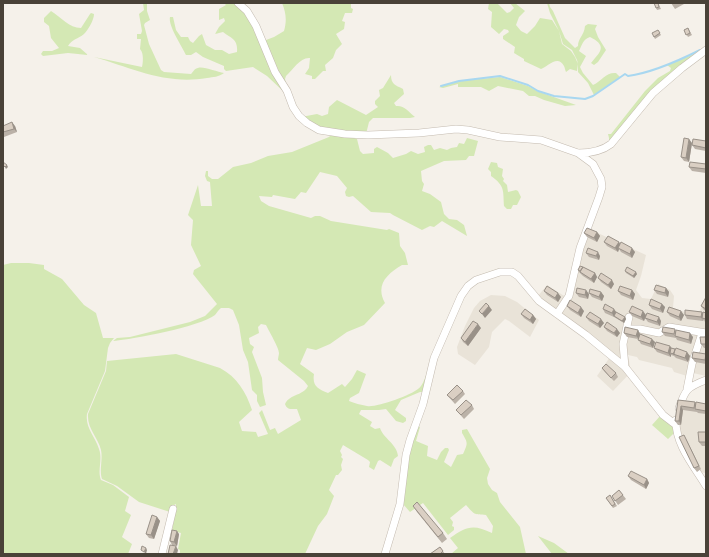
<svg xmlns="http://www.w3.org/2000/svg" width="709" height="557" font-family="Rubik,sans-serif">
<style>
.residential{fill:#e9e3d8}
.green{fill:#d4e8b4}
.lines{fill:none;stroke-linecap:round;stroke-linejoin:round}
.stream{stroke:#a8d7f0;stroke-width:2}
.minor-casing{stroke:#c4bbb0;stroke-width:8}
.minor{stroke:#fff;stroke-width:7}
.wall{fill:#bbb2a8}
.shaded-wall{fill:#999188}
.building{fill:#dacfc3;stroke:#999188}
</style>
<rect width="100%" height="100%" fill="#f5f1ea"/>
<path class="residential" d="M589,229L646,255L641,276L636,290L642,298L651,299L658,284L670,290L674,296L673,308L685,312H699L706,298V376L693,373L687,376L674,372L672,368L639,360L637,357L628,355L631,372L613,391L597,376L612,354L538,296L547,285L569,299L584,243Z
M491,295L505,296L517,302L539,320L530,337L509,321L505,319L492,332L489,347L475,365L458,354L457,347L465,326L474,308L480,301Z
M680,404L706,407V473L697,472L677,425Z"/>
<path class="green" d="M143,3H147V11L150,20L145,23L144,25L149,44L161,70L164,72L191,74C193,72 195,68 198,68C203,66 217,72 224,73C219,77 213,77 207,78C165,85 132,68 94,57L142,67C143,62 144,53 140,49L141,39H137V34H141L142,31L139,14L144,10Z
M224,3H236L246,12L285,93L267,76L253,67L226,71L224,69V66L203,57L196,52L191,55H186C182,46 168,26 170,17H173L176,30L181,37H188L190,41L193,43L199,36L202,34L206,45L215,50H222L229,54L237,52C238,39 232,39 223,32L215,34L219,27L225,21L224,18L219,20V9L226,5Z
M282,3H351V8L353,9L352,13H345L342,21L345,22L344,29L336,34L342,44L336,50L333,58L325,65L326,71H323L315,79H312V76L305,74L309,68L310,58C300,57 293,70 286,76L285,79L287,88L263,38L266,40L274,37L284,31C287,20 286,13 282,3Z
M489,3H497L507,13L510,12L514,8L510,3H515L525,11L519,17L516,25L521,31L527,34L535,26L540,18L552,20L559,31L562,44L571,51L575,57L578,64L577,71L570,69L566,72C565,70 565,68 564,66C558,54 547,67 541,69L524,61V59L514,53L515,47L503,39V36L509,32L508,30L504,29L499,34L491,27L492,12L488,9Z
M547,3H549L550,7L553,11L565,38L575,48L578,46C578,38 584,36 585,26L588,24L597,25L595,29L598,37L606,50L598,62L594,65L591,63C600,52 608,46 590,37C583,39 582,45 579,51L586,56L580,67L583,73L593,85C602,81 606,72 616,73L620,77L594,95L588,83L578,72V64L577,60L572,50L563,44L559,31L550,13Z
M51,11C61,17 69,28 81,28L90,14L91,13L94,14C94,20 88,30 84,34C78,39 72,39 68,46L80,48L88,55L68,53L43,56L41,54L43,51H52L59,48L51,38L49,26L44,22V18Z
M699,52L687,62L609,142V138L608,134H611L645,91L658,78L670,71L671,68L667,65Z
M391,75C391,84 395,85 403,89L404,94L394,103L396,106C404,105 409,112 415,117L410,118H373L369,122L366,134L326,131L301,117L317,114L322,116L328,114L329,107L337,100L366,115L378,107L375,104V101L380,96L379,90L383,88Z
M500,77L528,86L537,91L576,105L565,106L544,100L535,96H529L523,91L498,86L489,91L481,87H458V84L443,88L439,87L459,81Z
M331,135L351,137L357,139L360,151L363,154L374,153V149L377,147L388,153L393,158L406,154L411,151L418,154L425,152L424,147L428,145H431L434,150L440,148L447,150L451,148L457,147L459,143L464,144L467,138L478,141L474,156H469L466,160L444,161L421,171L422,181L424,184L422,191L430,194L441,202L444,214L449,219L457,220L464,225L467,236L442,221L434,227L430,226L422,230L393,215L390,213L371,212L353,196L349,197L346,196L345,192L347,188L337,176L320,172L306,193L301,192L295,199L273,195L272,197L259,196L261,201L269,206L311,218L315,216H320L331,221L387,230L389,229L399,233L400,246L405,253L408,265H402C387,274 375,285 385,303L364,325L347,332L330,344L316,350L307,348L300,364L314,374C312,386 318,389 328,393L342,384L345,387L352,379L357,370L366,374L359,393L350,398L349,401C354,403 361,405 367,406C376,408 411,395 418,389C423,386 426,375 428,370L422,403V392H420L401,400L395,410L406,418V421L403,423L396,421L386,409L379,410H361L359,414L372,422L370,426L375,429L380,428C383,438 397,444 398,456L394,459L391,467L380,460L378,461L374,470L369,467L370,462L368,460L343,445L340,451L342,455L341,457L343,459L341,465L342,470L338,475H336L329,490L334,496L327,514L318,526L305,554H180V550L178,549L181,533L172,531L176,507V504L172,506L170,512L139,502L117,486L102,479C99,470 103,460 101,450C98,437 87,429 88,414L106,371L107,361L176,354L220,368C237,377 246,392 252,410L239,422L242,431L256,432L258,437L268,434L259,413L262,410L270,430L275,428L278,434L301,420L297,409C291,409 287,410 285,404C286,402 287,400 289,399C295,394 304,394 308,386L304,381L278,360C278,357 279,355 279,353C279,348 269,331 266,325L261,324L258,327L259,333L249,338L250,344L254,347L252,352L262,378L263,392L266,405L260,407L257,401V395L252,390L248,362L243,350L239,325L233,310L229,308H221C218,310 217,313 215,315C199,327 134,339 113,341L117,338L130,337L190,322L205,316L217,304L193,274L194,270L201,266L191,245L193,220L188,215L198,185L201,206H212L210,182L207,181L205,176L206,171H208V176L212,179H218L233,167L251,163L268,156L292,152L329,137Z
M491,162L497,163L498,167L503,169L502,176L504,179L503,181L507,185L508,192L516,190L518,191L521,197L517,205H513L511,209H507L504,206C503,190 505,186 491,176V172L488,169Z
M11,263H29L44,265V269L62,279L84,305L96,313L103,338H114L110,343L108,348L105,371L87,414C85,428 95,436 99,449C103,460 97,470 101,480L113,485L129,497L125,511L131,515L122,537L132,544L128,554H3V265Z
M661,415L674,426L675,432L668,439L652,425Z
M417,425L420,427L416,441L428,446L427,456L437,460L441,452L445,448H448L449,450L444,462L451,467L457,455L463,454C468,443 468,443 462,433V430L467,429L490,469L487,478L488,484L492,490L497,493L500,502L520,527L526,554H451L458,548L450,538C466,526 474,524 492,533L493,526L486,515C473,514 475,515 466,505L450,518L453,522L452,526L454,527V530L448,535L423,503L410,512L403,504L406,465Z
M538,536L554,543L569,554H552Z"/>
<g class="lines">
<path class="stream" d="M441,86L459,81L500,76L528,85L538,91L554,96L585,99L593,96L625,74L628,76C650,73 680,60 700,50"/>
<g class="minor-casing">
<path id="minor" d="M238,3L247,11L256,26L275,72L287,91L293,107L299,116L307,123L319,130L345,134L368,135L419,133L456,129L468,130L500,137L541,140L578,153L593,164L601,179L602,187L599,197L580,248L569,296L557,314
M579,153C590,153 602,151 611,144L653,93L682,68L706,50
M627,329H640L659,333L669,327L706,333
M625,367L623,344L629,317
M687,389L692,364L702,333
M679,408C685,390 687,387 706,380
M676,420C675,444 694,466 706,486
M162,554L173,509
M385,554L400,504L406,455L410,440L423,404L434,358L461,296L468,286L476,280L500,272H512L518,276L539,301L586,335L625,367L663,415L676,425"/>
</g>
<use href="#minor" class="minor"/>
</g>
<path class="wall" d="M654,3H658L661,9L657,10Z
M671,3H684V4L675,9Z
M688,28L692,35L688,37L684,30Z
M658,30L661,35L655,39L654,37Z
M3,126H15L17,132L4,137L3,135Z
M706,141V151L695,149L692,145Z
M692,143L689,162L684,161L681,157Z
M706,164V173L692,171L689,167Z
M597,232L600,236L597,242L587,237L584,233Z
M604,242H619L620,244L635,252L632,258L621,252L619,249L618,252L607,246Z
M586,253L600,256L599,260L589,257Z
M583,267L595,273L597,277L594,283L583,276L579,272L578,270Z
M625,271L637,274L634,278L626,273Z
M598,278L614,284L611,289L601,282Z
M666,288L669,292L668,297L657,294L654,290Z
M632,290L635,294L633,300L621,295L618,291Z
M544,291L561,297L558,302L547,295Z
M601,292L604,296L602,301L592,297L589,293Z
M576,293L589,294L588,299L579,297Z
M706,297V311L704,310L701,306Z
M662,304L665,307L663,313L652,309L649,305Z
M567,306L584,311L581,317L570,310Z
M603,309L616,312L625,317L626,319L624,323L614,317L605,313Z
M629,312L646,315L661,321L660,326L648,322L645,318L644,321L632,316Z
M667,312L684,315L681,321L670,316Z
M702,312L703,314L706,313V322H705L704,320L703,321L687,319L685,315Z
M521,314L533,315L536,319L533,324L524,318Z
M586,317L604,323L600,328L589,321Z
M604,327L620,333L617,337L607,331Z
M481,328L468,346L463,342L461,338Z
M675,329L676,331L693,337L691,344L677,340L676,338L665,336L662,332Z
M638,330L640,334L655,342L653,348L641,344L638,339L627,337L624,333Z
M706,337V348H704L701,344Z
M654,348H671L690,356L688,362L676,358L674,356L671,355V357L657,352Z
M706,354V364L695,362L692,358Z
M602,368L616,373L618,377L614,381L605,372Z
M463,391L465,394L455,404L447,395Z
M678,400L695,402L696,403L706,404V414L698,413L697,412L683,410L681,425H678L675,421Z
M472,405L474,409L464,419L456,410Z
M706,432V446H702L699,442Z
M684,435L701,469L697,472L694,468Z
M628,476L647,479L649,483L646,489L631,480Z
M619,490L626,499L618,505L612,496Z
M610,495L617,506L613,508L606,498Z
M413,506L443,533L447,539L442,543L417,512Z
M157,517L160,521L154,539L149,538L146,534Z
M179,534L177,546L172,545L170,541Z
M440,547L445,554H430Z"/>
<path class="shaded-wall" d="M12,122L15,126L17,132L14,129Z
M689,139L692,143L689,162L686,158Z
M7,165L8,167L6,169L5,167Z
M597,232L600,236L597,242L594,238Z
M619,242L621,246L618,248L619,249L618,252L615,248Z
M632,248L635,252L632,258L630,254Z
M598,252L600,256L599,260L596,256Z
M636,272L637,274L634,278L633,276Z
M595,273L597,277L594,283L591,279Z
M612,280L614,284L611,289L608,285Z
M666,288L669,292L668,297L665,293Z
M586,290L589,294L588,299L585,295Z
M632,290L635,294L633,300L630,296Z
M601,292L604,296L602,301L599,297Z
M558,293L561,297L558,302L555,298Z
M662,304L665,307L663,313L660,309Z
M489,306L492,310L485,318L482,314Z
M581,307L584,311L581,317L578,313Z
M614,309L617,313L614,316V317L612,313Z
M643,311L646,315L644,321L641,317Z
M681,311L684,315L681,321L679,317Z
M702,312L704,316L702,318L703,321L701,317Z
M533,315L536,319L533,324L530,320Z
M625,317L626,319L624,323L622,321Z
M659,317L661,321L660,326L657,322Z
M601,319L604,323L600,328L598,324Z
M478,324L481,328L468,346L465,342Z
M617,329L620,333L617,337L614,333Z
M638,330L640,334L639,339L636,336Z
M690,333L693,337L691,344L689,340Z
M652,339L655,342L653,348L650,344Z
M670,346L673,350L670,353L671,355V357L668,353Z
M687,352L690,356L688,362L685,358Z
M681,406L683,410L681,425L679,421Z
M647,479L649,483L646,489L644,485Z
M157,517L160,521L154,539L151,535Z
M177,531L179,534L177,546L174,542Z
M176,546L178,550L177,554H173Z
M146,548L147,550L146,554L144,552Z"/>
<path class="building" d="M654,3H658L659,7L656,8Z
M688,28L690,33L686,35L684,30Z
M658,30L660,33L654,37L652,33Z
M12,122L14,129L3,132V126Z
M684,138L689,139L686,158L681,157Z
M693,139L706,141V148L692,145Z
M3,162L7,165L5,167L3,165Z
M690,162L706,164V169L689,167Z
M587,228L597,232L594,238L584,233Z
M608,236L619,242L615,248L604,242Z
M621,242L632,248L630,254L618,248Z
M588,248L598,252L596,256L586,253Z
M580,266L583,267L580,271L578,270Z
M583,267L595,273L591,279L580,272Z
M627,267L636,272L633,276L625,271Z
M601,273L612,280L608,285L598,278Z
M656,285L666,288L665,293L654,290Z
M547,286L558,293L555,298L544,291Z
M620,286L632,290L630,296L618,291Z
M577,288L586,290L585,295L576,293Z
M590,289L601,292L599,297L589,293Z
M706,297V309L701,306Z
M651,299L662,304L660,309L649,305Z
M570,300L581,307L578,313L567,306Z
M486,303L489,306L482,314L479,311Z
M605,304L614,309L612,313L603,309Z
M632,306L643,311L641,317L629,312Z
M669,307L681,311L679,317L667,312Z
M525,309L533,315L530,320L521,314Z
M685,310L702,312L701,317L685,315Z
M590,312L601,319L598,324L586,317Z
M616,312L625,317L622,321L614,316Z
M703,312L706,313V319L702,318Z
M647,313L659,317L657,322L645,318Z
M473,321L478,324L465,342L461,338Z
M607,322L617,329L614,333L604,327Z
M625,327L638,330L636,336L624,333Z
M663,327L675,329L674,334L662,332Z
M676,330L690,333L689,340L675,336Z
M640,334L652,339L650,344L638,340Z
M700,337H706V344H701Z
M656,342L670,346L668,353L654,348Z
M671,348L675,349L674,354L670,353Z
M676,348L687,352L685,358L673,354Z
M693,352L706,354L705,360L692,358Z
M606,364L616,373L611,378L602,368Z
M457,385L463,391L453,400L447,395Z
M466,400L472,405L461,415L456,410Z
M678,400L695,402L694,408L681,406L679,421H675Z
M696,402L706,404V411L695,409Z
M698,432H706V442H699Z
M684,435L699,466L694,468L679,437Z
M631,471L647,479L644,485L628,476Z
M619,490L623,495L615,501L612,496Z
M610,495L615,504L612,506L606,498Z
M417,502L443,533L438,537L413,506Z
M152,515L157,517L151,535L146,534Z
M172,530L177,531L174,542L170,541Z
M170,545L176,546L173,554H168Z
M142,546L146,548L144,552L141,550Z
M440,547L443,551L440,554H430Z"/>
<rect width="709" height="557" fill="none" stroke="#494238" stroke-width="8"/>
</svg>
